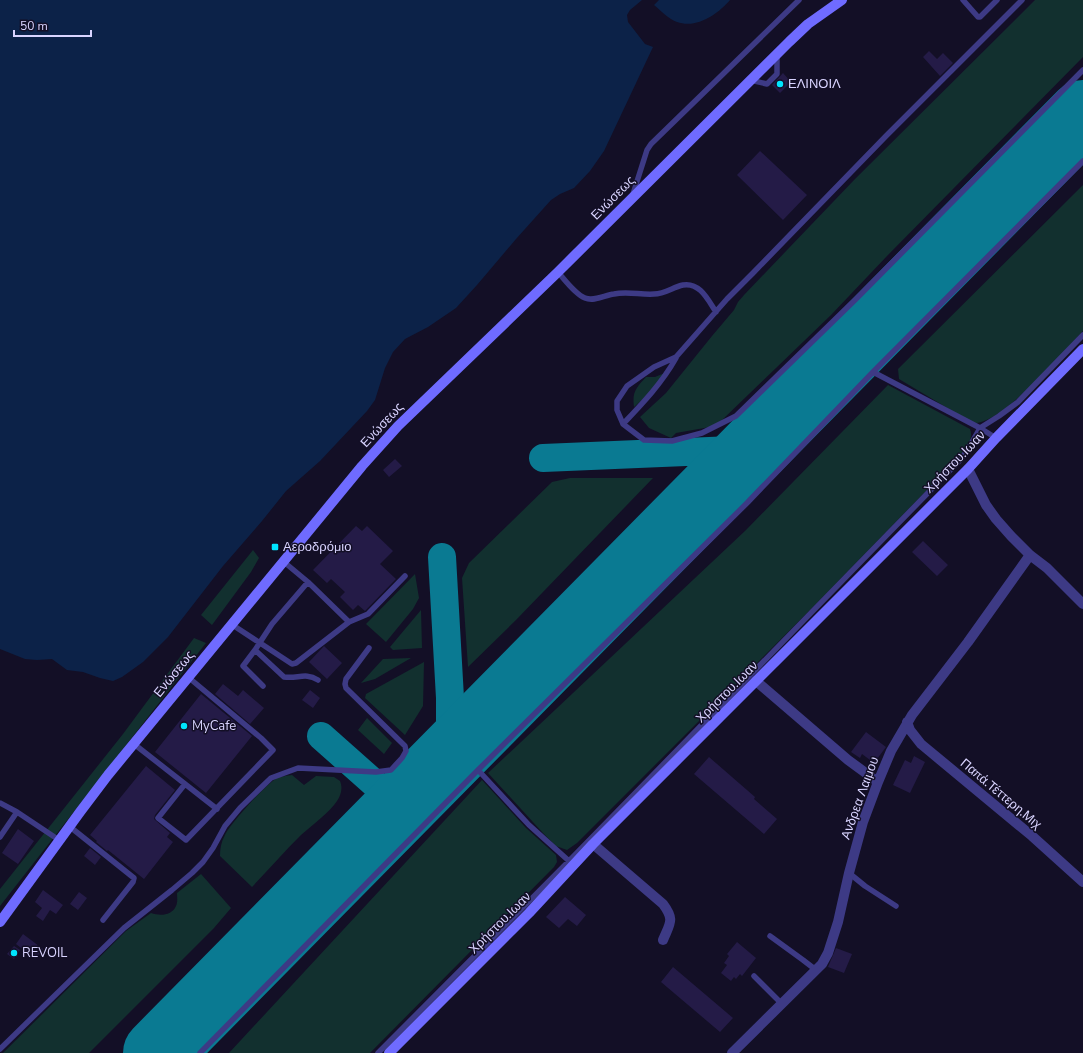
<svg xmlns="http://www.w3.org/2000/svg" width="1083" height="1053" font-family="'Nunito Sans',sans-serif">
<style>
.green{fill:#12302f}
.water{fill:#0c2248}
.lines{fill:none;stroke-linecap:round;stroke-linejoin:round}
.taxiway{stroke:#0a7a92;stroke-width:28}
.runway{stroke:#0a7a92;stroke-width:70}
.building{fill:#241b47}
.lane{stroke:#3d3a85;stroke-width:5.5}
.street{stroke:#3d3a85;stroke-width:10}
.secondary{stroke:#6f6bff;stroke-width:10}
.poi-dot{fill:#00e5ff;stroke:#130f26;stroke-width:1.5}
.labels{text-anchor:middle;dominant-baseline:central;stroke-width:3;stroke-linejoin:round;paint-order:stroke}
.poi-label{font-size:13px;fill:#d9d4ff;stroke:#130f26;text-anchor:start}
.street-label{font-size:13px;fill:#d9d4ff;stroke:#130f26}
</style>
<rect width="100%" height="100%" fill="#130f26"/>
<path class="green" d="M1035,0H1083V57L887,256L831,315L720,422L710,427L676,433L671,438L649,428L640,417L666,393L712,336L734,310L738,302L744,295L855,179Z
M1083,185V331C1062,353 1006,419 977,423C974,423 972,422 969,421L899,379L898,369Z
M667,372L644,398L634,407C632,392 636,388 646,377H655Z
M888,385L970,429C974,438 966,448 961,455L815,605L577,843L567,850L556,846L543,833L488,773L746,530Z
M570,478H653L516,620L468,667L462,578L469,563L552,482Z
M253,550L259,558L251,572L212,625L201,615Z
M415,574L419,598L413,609L386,642L366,624Z
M421,610L422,648L393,650L390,647Z
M194,638L206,643L0,906V889L123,734Z
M411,658L375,679L361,683L383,659Z
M424,662L423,706L405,735L365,698L366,694Z
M367,718L392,743L384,754L358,730Z
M292,775L304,785L316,776L334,777L340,781C343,788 341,795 337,801C330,812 311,826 301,835C284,852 268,870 252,887L220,856C220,849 221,842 225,835C231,823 266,784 277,778C281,776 288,776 292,775Z
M482,780L526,828L556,855L557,862L554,867L370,1053H229Z
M201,874L231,908L214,928L89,1053H3L126,931L151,913C159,916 172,916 176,906C178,902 177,897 177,893Z"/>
<path class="water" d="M0,0H642L630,10L627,15L628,22L645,44L653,47L604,151L590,171L574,188L560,194L551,200L516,239L477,285L456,308L428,327L405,339L393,352L385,368L375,400L367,411L320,461L286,491L262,521L223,566L168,637L143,662L122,677L113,681L100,678L83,672L67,670L52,659L37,660L25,659L0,649Z
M659,0H730C718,14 697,29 677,22C669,19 661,11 654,5Z"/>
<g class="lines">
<path class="taxiway" d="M692,452C696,452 700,452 704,453C715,458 723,470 718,482C716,486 713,489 711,493
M543,458L733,450L747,448L759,444
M450,698C454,719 465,723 485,721
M321,736L383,791C390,800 391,807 389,819
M437,770L448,748L450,729V698L442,557"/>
<path class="runway" d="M158,1053L1083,115"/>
</g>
<path class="building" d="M929,51L937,59L943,53L953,63L940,76L923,57Z
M783,73L791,82L780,93L772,85Z
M760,151L807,195L783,220L737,175Z
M395,459L402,466L389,477L383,470Z
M356,526L362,531L367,526L393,551L380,564L396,579L365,611L358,605L353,610L340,597L345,592L331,579L327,583L313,570Z
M923,541L948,565L937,576L912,552Z
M324,646L342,663L327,679L309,662Z
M223,684L238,696L243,690L264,708L250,724L215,694Z
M310,690L320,698L313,708L302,700Z
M201,694L252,736L206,793L155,752Z
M866,732L886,747L874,763L862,754L860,758L851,752Z
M914,756L925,762L910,793L893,785L905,760L911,763Z
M709,757L755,797L754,799L777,819L764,834L694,774Z
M146,766L175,790L155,815L154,819L170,833L167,837L173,842L144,879L108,850L107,851L96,842L97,841L90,835Z
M18,829L34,841L18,864L2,853Z
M90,848L101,857L95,865L84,856Z
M43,890L63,905L56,914L50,910L43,921L36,916L42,908L35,902Z
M79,892L87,898L78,910L70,904Z
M565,897L586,915L577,926L568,919L559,928L546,917Z
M23,934L43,949L35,959L16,944Z
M737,942L756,958L742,976L740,974L736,979L734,977L731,981L721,973L727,965L724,963L729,956L727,954Z
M14,946L20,950L14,959L7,954Z
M836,948L852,954L844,973L828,967Z
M673,967L733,1018L720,1032L661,982Z"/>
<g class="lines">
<path class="lane" d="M963,0L978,17H980L997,0
M1022,0L886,136L753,273L727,299L676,357L654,367L627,386L617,401V410L623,424L644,440L672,441L702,433L736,416L856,299L1083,70
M750,80L767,84L777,74V54
M633,194L647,150L651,144L799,0
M558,272C565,280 575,294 585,298C594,302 605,295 614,294C627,291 641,295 654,294C665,294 673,287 683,285C700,282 708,300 716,312
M873,372L980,428L996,438
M623,424C643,403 662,383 676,358
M308,582L272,624L255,650L284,677C298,679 305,672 318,680
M349,622L368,614L405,576
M231,624L292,664L296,663L349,622L308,582L284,562
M255,650L243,666L263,686
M134,744L217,809
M478,770L529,825L569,861
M185,784L158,818L186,840L273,750L261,738L188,677
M0,803L17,812L0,837
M17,812L59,840
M69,826L134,878L133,882L103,920
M849,873L865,886L896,906
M770,936L803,960L816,970
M754,976L781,1003
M0,1049L124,928L172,890L192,873L203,862L213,848L225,826L240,808L271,778L298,768L376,772L391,770L402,758L406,751L405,746L346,688L345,684L346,679L369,648
M200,1053L478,770L747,503L873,372L1083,161
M378,1053L569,861L961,459L968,449L980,428L999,416L1018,402L1083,335"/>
<path class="street" d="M968,469L986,505L996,519L1011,536L1030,555L1047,568L1083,604
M756,681L848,760L878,782
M907,722L910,730L921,744L1032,836L1083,882
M593,844L663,904C675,920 670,923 663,940
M732,1053L822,964L828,953L838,922L849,873L863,822L878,782L891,751L912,715L968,642L1030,555"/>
<path class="secondary" d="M0,922L80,812L108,775L362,466L398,426L558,272L789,42L808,24L842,0
M389,1053L529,913L593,844L968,469L996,438L1083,349"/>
</g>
<g class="poi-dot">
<circle cx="780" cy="84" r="4"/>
<rect x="271" y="543" width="8" height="8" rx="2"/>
<circle cx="184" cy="726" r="4"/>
<circle cx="14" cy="953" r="4"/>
</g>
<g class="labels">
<g class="poi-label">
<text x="788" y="84">ΕΛΙΝΟΙΛ</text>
<text x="283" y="547">Αεροδρόμιο</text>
<text x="192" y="726">MyCafe</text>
<text x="22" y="953">REVOIL</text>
</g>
<g class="street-label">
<text transform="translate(613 198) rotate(-45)">Ενώσεως</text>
<text transform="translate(382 425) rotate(-47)">Ενώσεως</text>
<text transform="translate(955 462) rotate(-46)">Χρήστου.Ιωαν</text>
<text transform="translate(174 674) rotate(-51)">Ενώσεως</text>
<text transform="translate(727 692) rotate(-45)">Χρήστου.Ιωαν</text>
<text transform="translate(1001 794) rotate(40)">Παπά.Τέττερη.Μιχ</text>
<text transform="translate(860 798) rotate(-70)">Ανδρεα Λαιμου</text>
<text transform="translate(500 923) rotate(-45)">Χρήστου.Ιωαν</text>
</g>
</g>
<path d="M14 30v6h77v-6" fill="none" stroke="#d9d4ff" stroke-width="2"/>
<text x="20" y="30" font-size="12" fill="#d9d4ff" stroke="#130f26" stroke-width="3" paint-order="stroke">50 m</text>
</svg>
